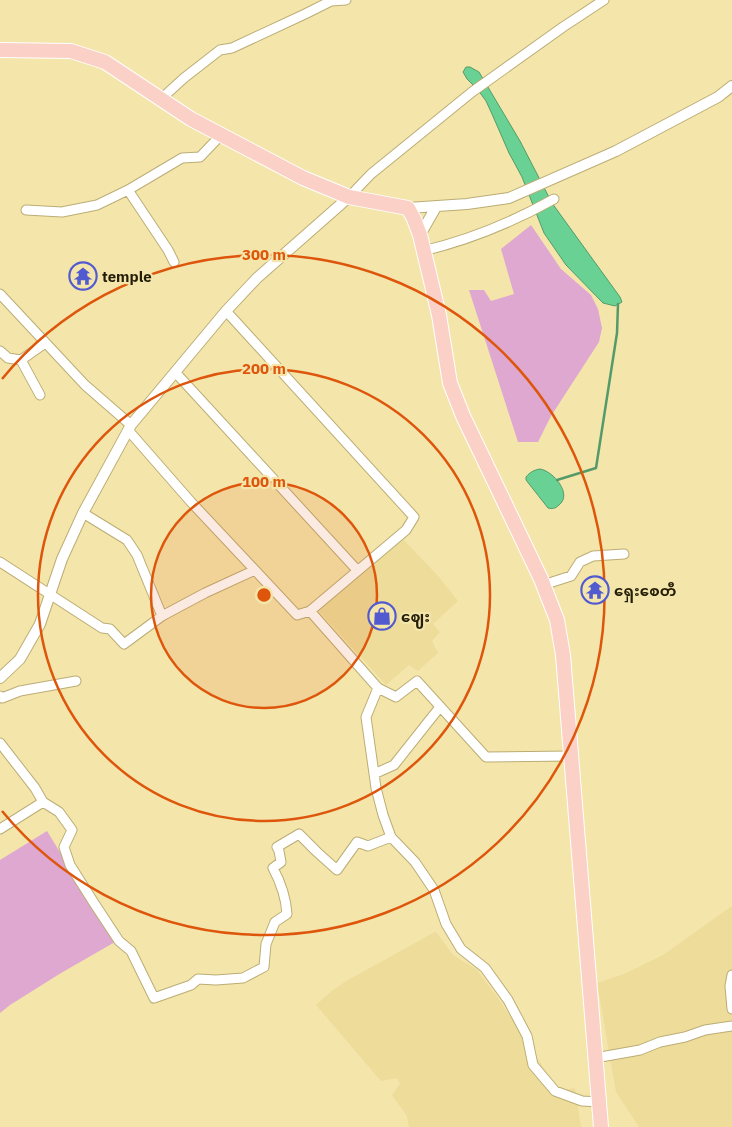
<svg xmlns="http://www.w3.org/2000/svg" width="732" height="1127" font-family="'IBM Plex Sans','Noto Sans Myanmar',sans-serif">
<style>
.built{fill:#eddc9a}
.green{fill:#dea8d1}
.water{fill:#69d193;stroke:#549b69}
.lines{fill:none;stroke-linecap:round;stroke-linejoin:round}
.stream{stroke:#549b69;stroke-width:2.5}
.minor-casing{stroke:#bbad75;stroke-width:11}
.tertiary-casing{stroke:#bbad75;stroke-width:12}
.trunk-casing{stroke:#fff;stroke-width:16}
.minor{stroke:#fff;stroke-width:9}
.tertiary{stroke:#fff;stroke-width:10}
.trunk{stroke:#fbd0c6;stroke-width:14}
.ring{fill:none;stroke:#de560c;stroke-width:2.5}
.labels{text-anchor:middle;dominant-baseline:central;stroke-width:4.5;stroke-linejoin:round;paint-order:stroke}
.poi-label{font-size:15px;font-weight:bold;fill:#241e07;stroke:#f4e5ab;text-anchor:start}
.centre{fill:#de560c;stroke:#f4e5ab;stroke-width:2.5}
.ring-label{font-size:15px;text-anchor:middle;font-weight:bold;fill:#de560c;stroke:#f4e5ab;stroke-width:4.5;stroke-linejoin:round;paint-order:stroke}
</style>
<rect width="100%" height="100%" fill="#f4e5ab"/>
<path class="built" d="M403,539L439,577L458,601L433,624L440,632L432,641L438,653L418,671L409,665L386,685L317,609Z
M732,906V1127H639L616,1092L597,983L624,974L663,955Z
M435,932L437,933L453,955L466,963L476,969L480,974L498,998L559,1091L575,1088L581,1127H409L407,1116L392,1095L400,1084L397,1078L381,1081L316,1005L333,990L348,980Z"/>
<path class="green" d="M531,225L561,269L591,295L598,309L602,328L599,342L551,416L538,442H518L469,290H484L491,301L514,294L501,249Z
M47,831L115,942L61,973L10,1005L0,1013V860Z"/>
<path class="water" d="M466,67H470L479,72L520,141L552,203L620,297L622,302L615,306L603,303L566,265L544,233L522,177L509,153L492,114L486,101L478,90L467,79L463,72Z
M540,469C553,471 573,494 559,505C555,509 552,509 548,508L526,480V477C530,472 534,470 540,469Z"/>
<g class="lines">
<path class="stream" d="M557,480L596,468L617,333L618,304"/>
<g class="minor-casing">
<path id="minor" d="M161,99L184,78L220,50L232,48L305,14L331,1L346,0
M128,190L168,250L174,262
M349,197L371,174L472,92L563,27L604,0
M26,210L62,212L97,205L128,190L182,158L200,157L221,135
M423,251C469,240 513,222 554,199
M0,294L85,385L131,425
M226,311L414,517L406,530L310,611
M0,351L8,358L21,360L45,343
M21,360L40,395
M175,372L357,570
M128,430L191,502L297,615L310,611L378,688L396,697L417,681L486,757L571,756
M83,513L127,540L137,555L162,616
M0,562L102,628L110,629L124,644L162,616L205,593L255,570
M543,585L571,576L580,562L593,556L624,554
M378,688L366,717L376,788L383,815L391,837L415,862L434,890L446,924L461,949L485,968L508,1000L527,1036L533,1065L555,1091L582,1101L599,1102
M0,696L2,698L20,691L76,681
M0,743L35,788L43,802L59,812L72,830L64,847L70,865L94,903L119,941L131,951L154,998L191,985L198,979L216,980L243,978L264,967L266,944L275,922L287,914C286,897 281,883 273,868L281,862L279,851L277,847L299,834L317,852L337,870L357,842L368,846L391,837
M374,774L394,765L440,707
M0,829L43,802
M732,975L730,986L732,1009
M595,1058L640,1050L660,1042L685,1037L705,1030L732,1026"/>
</g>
<g class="tertiary-casing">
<path id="tertiary" d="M408,208L467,204L509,198L616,151L718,97L732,86
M420,235L436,207
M0,678L20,659L40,624L62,559L83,513L131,425L226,311L257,278L349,197"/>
</g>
<g class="trunk-casing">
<path id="trunk" d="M0,50L71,51L105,62L191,119L303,178L349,197L408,208L414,219L420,235L439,315L450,383L463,416L541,579L557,620L563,655L601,1127"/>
</g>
<use href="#minor" class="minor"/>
<use href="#tertiary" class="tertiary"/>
<use href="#trunk" class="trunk"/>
</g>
<circle cx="264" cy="595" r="113" fill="#de560c" fill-opacity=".12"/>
<g class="ring">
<circle cx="264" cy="595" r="113"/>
<circle cx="264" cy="595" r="226"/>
<path d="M2 379A340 340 0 1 1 2 811"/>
</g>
<defs>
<g id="temple-ring" transform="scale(1.4375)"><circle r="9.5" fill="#f4e5ab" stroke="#525ad0" stroke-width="1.5"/><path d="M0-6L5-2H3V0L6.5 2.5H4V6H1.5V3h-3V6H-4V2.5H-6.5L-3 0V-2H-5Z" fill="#525ad0"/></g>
<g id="shop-ring" transform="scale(1.4375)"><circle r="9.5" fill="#f4e5ab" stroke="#525ad0" stroke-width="1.5"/><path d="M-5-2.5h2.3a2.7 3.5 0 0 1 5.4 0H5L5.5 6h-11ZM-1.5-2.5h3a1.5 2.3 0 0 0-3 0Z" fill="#525ad0"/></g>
</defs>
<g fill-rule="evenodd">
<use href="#temple-ring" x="83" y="276"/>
<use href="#temple-ring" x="595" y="590"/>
<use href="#shop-ring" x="382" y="616"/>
</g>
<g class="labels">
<g class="poi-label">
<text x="102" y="276">temple</text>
<text x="614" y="590">ရှေးစေတီ</text>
<text x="401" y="616">ဈေး</text>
</g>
</g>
<circle cx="264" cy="595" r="8" class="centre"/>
<g class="ring-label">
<text x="264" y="260">300 m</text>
<text x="264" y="374">200 m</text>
<text x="264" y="487">100 m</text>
</g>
</svg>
